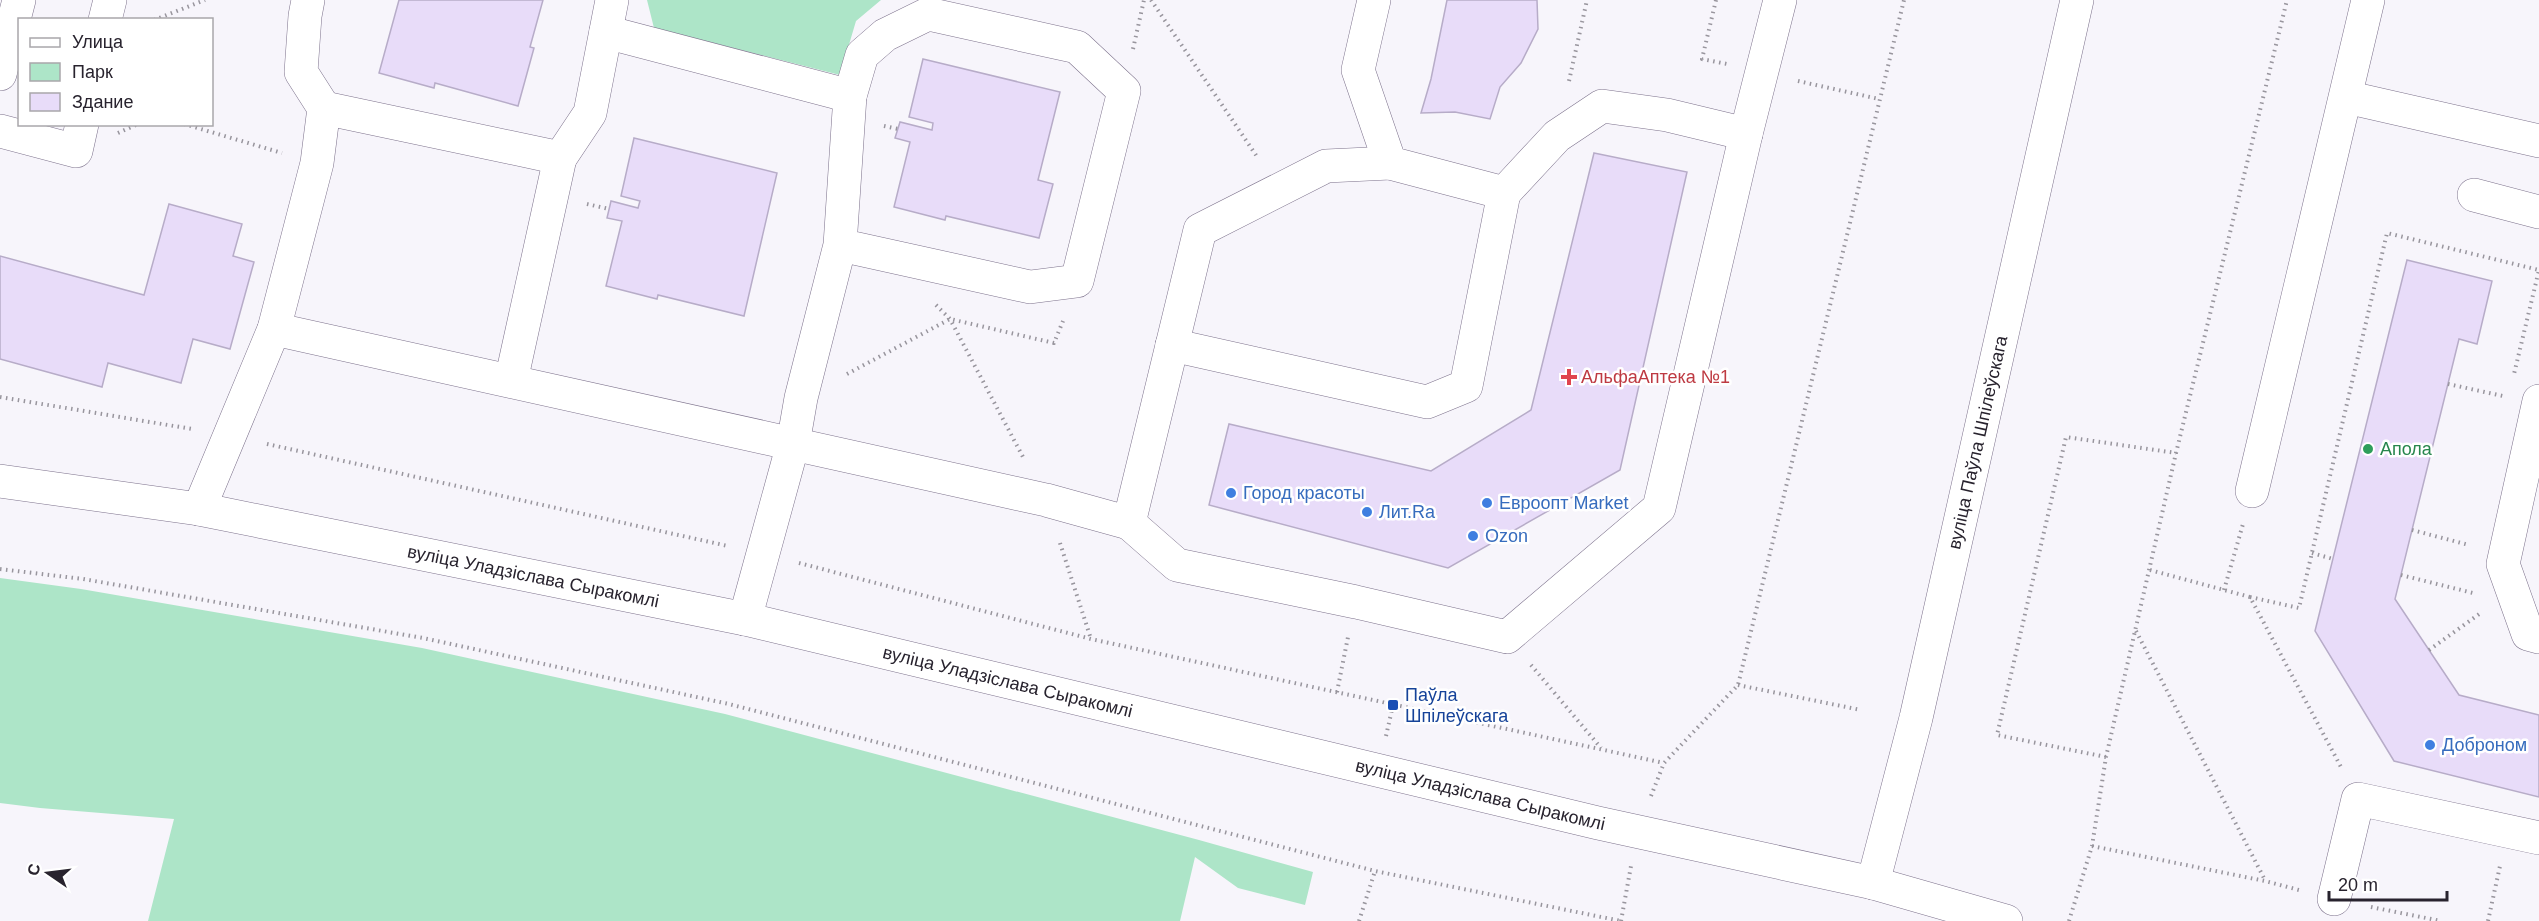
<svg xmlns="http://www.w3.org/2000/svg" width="2539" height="921" font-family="Arial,sans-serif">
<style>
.green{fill:#ade5c8}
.building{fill:#e8dcf9;stroke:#b7acc8;stroke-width:1.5}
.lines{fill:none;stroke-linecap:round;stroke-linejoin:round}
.minor-casing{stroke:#7d728c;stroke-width:34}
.path{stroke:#98959d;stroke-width:4;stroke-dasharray:1.5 4.5;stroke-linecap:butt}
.minor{stroke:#fff;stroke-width:33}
.health-dot{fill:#e0444e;stroke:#fff;stroke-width:2}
.leisure-dot{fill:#2e9e5b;stroke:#fff;stroke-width:2}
.shop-dot{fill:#3f7fe0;stroke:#fff;stroke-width:2}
.transit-dot{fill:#1a4fb4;stroke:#fff;stroke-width:2}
.labels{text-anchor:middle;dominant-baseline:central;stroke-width:5;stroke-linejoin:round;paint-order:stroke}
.health-label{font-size:18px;fill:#be3a42;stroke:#fff;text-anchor:start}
.street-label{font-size:18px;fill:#28232e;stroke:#fff}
.leisure-label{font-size:18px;fill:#27864d;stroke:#fff;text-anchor:start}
.shop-label{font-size:18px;fill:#366cbe;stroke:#fff;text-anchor:start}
.transit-label{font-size:18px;fill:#164399;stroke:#fff;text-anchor:start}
</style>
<rect width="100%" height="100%" fill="#f7f5fb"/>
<path class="green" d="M647,0H881L856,21L840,75L654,28Z
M0,578L81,589L422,648L725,714L1199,840L1313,872L1305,905L1238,888L1195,857L1180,921H148L174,819L40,808L0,803Z"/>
<path class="building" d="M399,0H543L530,47L534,48L518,106L435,83L434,88L379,73Z
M1447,0H1537L1538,29L1521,63L1500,87L1490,119L1455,112L1421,113L1431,79Z
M923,59L1060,92L1038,180L1053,184L1039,238L946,216L945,220L894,207L910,142L895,138L900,122L932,130L933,123L909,117Z
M634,138L777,173L744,316L658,295L657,299L606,286L622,221L607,218L611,201L638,208L640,201L621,196Z
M1594,153L1687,172L1620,470L1448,568L1209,505L1229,424L1431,471L1531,410Z
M169,204L242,224L233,256L254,262L230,349L193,339L181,383L108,363L102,387L0,359V256L144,295Z
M2407,260L2492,281L2477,344L2459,339L2395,599L2459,695L2539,715V797L2394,761L2315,631Z"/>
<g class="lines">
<g class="minor-casing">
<g id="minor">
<path d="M1374,0L1358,70L1390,163L1504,193L1557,136L1602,106L1667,115L1746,134"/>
<path d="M105,20L110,0"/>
<path d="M606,32L850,96"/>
<path d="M0,74L19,0"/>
<path d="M2346,97L2539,141"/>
<path d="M324,108L560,158L590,113L612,0"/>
<path d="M0,131L76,151L82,124"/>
<path d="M2474,195L2539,212"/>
<path d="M274,329L1046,500L1129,523L1200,230L1326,166L1390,163"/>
<path d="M1172,345L1427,402L1466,386L1504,193"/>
<path d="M511,381L560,158"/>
<path d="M2539,401L2503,564L2528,634L2539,637"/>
<path id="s1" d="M0,481L199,509L745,619L1598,823L1873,883L2006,921"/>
<path d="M2252,491L2368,0"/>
<path d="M199,509L274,329L317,163L324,108L301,72L305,16L308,0"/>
<path d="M1129,523L1177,565L1356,602L1507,637L1659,508L1746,134L1780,0"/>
<path d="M745,619L793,444L801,398L840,245L850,96L862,55L885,35L928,14L1077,47L1124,91L1077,281L1030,287L840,245"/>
<path id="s2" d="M1873,883L1916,718L2077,0"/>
<path d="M2334,899L2358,799L2539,838"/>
</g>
</g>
<path class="path" d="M1151,0L1258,158
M1716,0L1702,59L1727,64
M154,20L205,0
M1133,49L1144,0
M1569,81L1587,0
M1798,81L1879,99
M184,124L282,153
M884,126L898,129
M118,133L138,124
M587,204L609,209
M936,305L950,319L1023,457
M847,374L950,319L1054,343L1063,321
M2448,384L2503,396
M0,397L192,429
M267,444L728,546
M2412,530L2469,545
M1060,543L1091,639
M2312,553L2333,559
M799,563L1091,639L1664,763
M0,569L83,579L423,638L729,704L1375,871L1621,921
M2150,570L2250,597L2341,767
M2401,575L2473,593
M2224,590L2243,524
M2250,597L2299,608L2387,233L2539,270L2514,374
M2136,631L2265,880
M2429,650L2482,612
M1531,665L1601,748
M1738,685L1861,710
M1337,692L1348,637
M1386,736L1393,705
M2106,757L1997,735L2066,437L2176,453
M1651,796L1664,763L1738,685L1904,0
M2092,846L2265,881L2299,890
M2371,907L2441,921
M1359,921L1375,871
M1621,921L1631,866
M2069,921L2092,846L2106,757L2176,453L2287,0
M2488,921L2500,866"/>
<use href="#minor" class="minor"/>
</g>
<path class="health-dot" d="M1566 368h6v6h6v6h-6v6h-6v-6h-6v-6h6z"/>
<circle class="leisure-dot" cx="2368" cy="449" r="6"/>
<g class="shop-dot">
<circle cx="1231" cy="493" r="6"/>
<circle cx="1487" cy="503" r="6"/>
<circle cx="1367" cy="512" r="6"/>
<circle cx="1473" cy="536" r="6"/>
<circle cx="2430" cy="745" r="6"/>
</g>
<rect class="transit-dot" x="1387" y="699" width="12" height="12" rx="3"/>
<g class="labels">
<g class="health-label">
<text x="1581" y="377">АльфаАптека №1</text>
</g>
<g class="street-label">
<text stroke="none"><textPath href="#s2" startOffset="453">вуліца Паўла Шпілеўскага</textPath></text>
<text stroke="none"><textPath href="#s1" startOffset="542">вуліца Уладзіслава Сыракомлі</textPath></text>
<text stroke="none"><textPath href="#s1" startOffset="1028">вуліца Уладзіслава Сыракомлі</textPath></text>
<text stroke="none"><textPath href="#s1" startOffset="1514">вуліца Уладзіслава Сыракомлі</textPath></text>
</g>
<g class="leisure-label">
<text x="2380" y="449">Апола</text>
</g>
<g class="shop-label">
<text x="1243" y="493">Город красоты</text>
<text x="1499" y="503">Евроопт Market</text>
<text x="1379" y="512">Лит.Ra</text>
<text x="1485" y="536">Ozon</text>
<text x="2442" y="745">Доброном</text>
</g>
<g class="transit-label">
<text x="1405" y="695">Паўла<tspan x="1405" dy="21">Шпілеўскага</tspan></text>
</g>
</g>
<rect x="18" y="18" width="195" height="108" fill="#ffffff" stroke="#a9a7ab" stroke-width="1.5"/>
<rect x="30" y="38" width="30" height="9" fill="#ffffff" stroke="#a9a7ab" stroke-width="1.5"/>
<text x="72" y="48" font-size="18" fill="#28232e">Улица</text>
<rect x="30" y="63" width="30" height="18" fill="#ade5c8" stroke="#a9a7ab" stroke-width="1.5"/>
<text x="72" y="78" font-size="18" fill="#28232e">Парк</text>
<rect x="30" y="93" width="30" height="18" fill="#e8dcf9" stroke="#a9a7ab" stroke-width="1.5"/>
<text x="72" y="108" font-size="18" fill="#28232e">Здание</text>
<g transform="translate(48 873) rotate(284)" stroke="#ffffff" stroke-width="4.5" paint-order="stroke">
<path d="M0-4.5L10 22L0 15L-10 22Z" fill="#28232e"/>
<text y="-9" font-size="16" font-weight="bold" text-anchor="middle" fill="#28232e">С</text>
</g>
<path d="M2329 891v9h118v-9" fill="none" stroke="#28232e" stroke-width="3"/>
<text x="2338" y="891" font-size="18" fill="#28232e" stroke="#ffffff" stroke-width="4.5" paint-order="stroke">20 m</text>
</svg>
